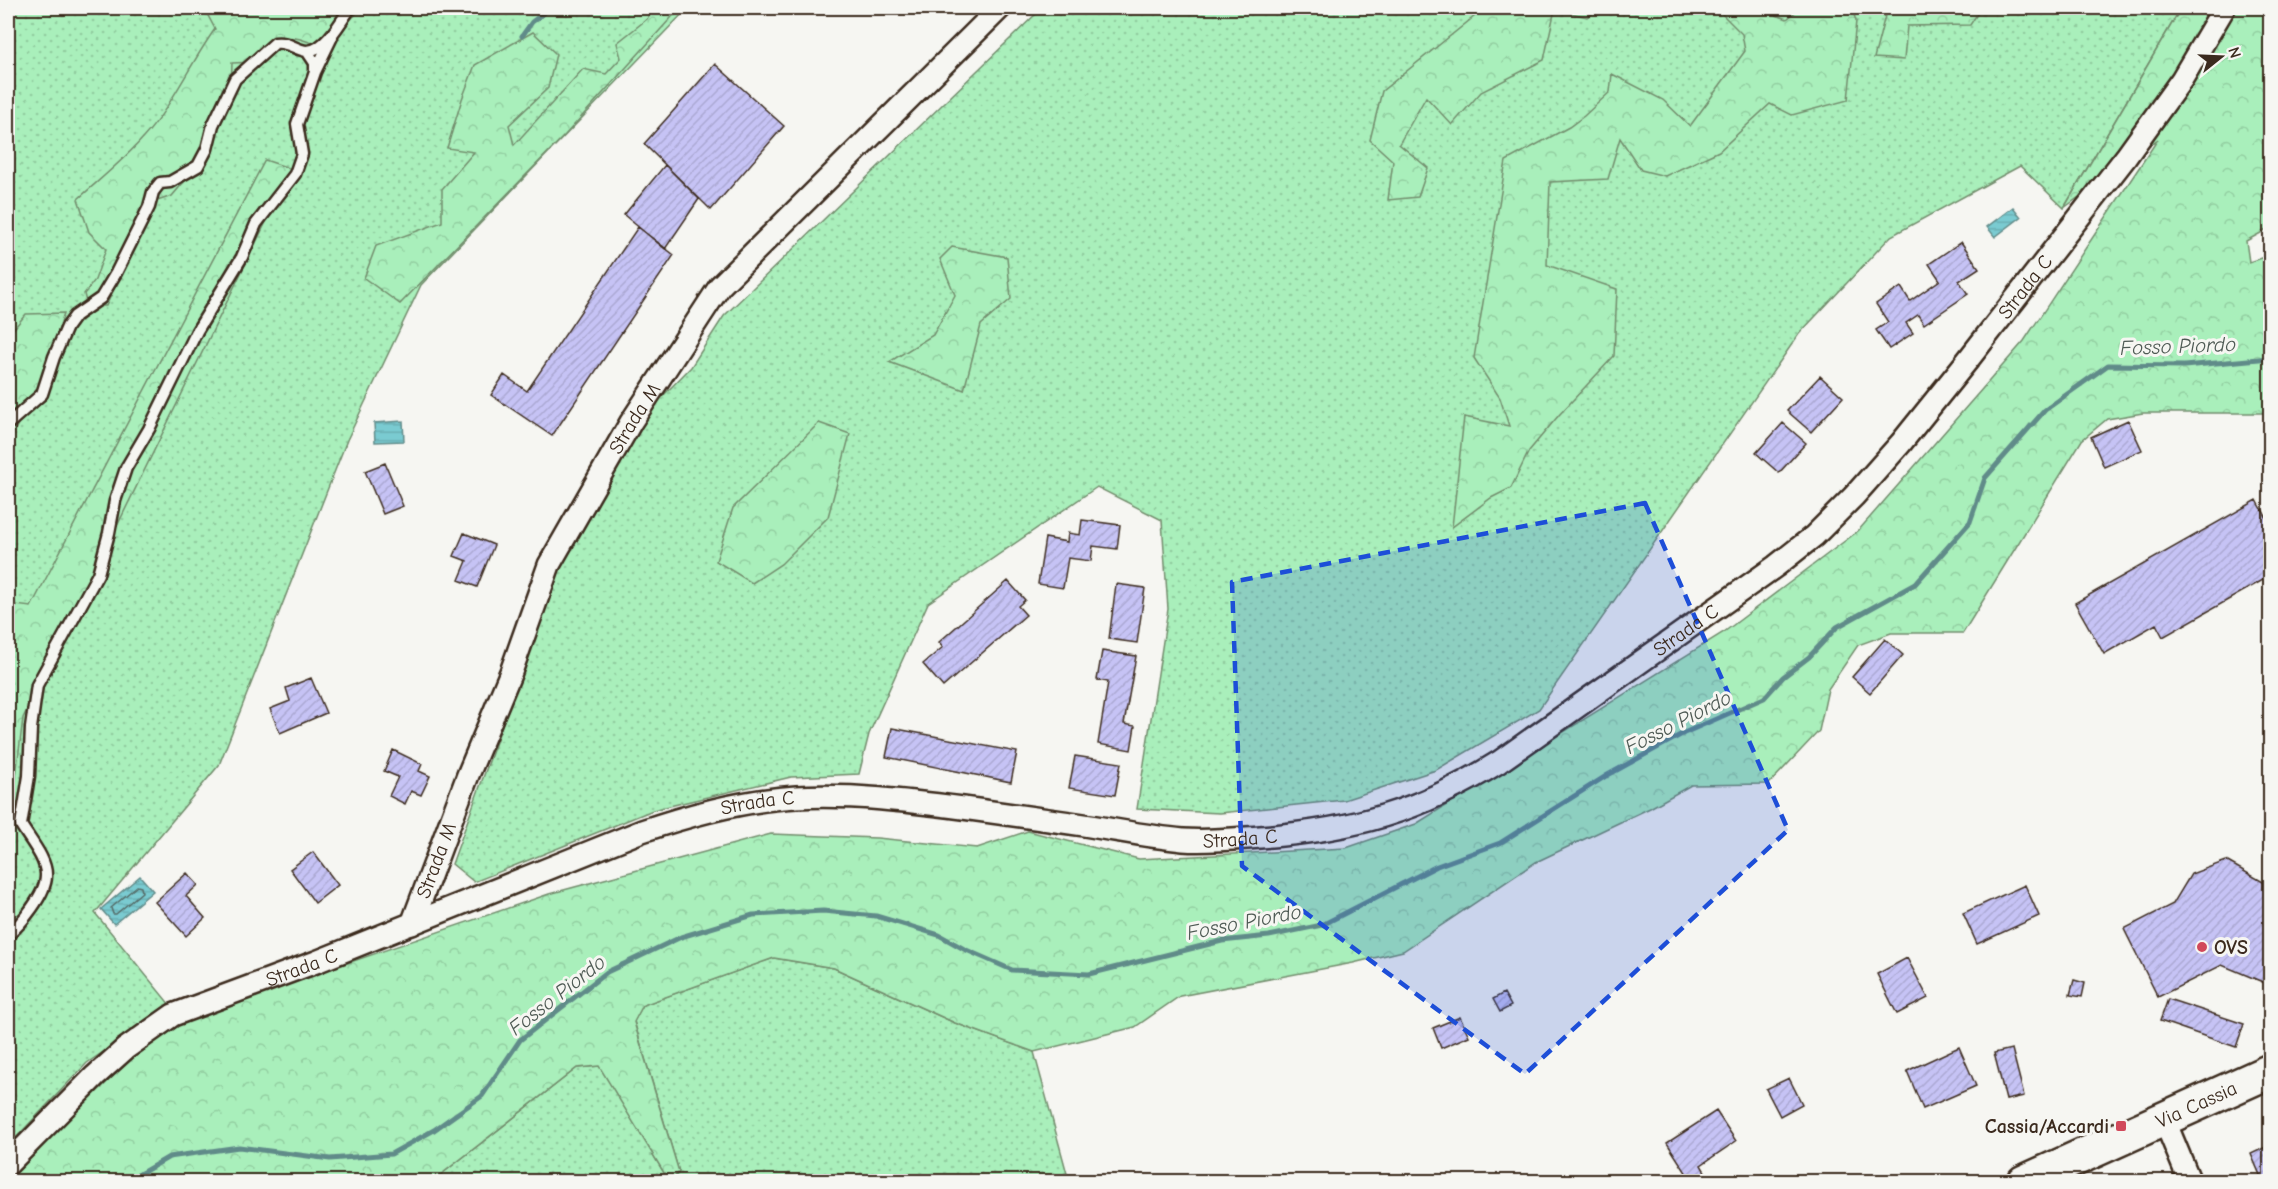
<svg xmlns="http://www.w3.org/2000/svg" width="2278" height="1189" font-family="'Comic Neue',sans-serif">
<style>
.grass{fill:url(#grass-dots);stroke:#728c6c;stroke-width:1.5}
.forest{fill:url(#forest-crowns);stroke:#728c6c;stroke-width:1.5}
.water{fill:url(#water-rules);stroke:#618b89;stroke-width:1.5}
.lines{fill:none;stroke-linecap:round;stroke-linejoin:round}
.shore{stroke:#546a66;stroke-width:1.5}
.stream{stroke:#618b89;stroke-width:5}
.building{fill:url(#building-hatch);stroke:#3b2a1e;stroke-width:1.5}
.service-casing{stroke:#3b2a1e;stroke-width:15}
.minor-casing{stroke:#3b2a1e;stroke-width:26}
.primary-casing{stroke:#3b2a1e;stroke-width:38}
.service{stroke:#f6f6f2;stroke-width:10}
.minor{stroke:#f6f6f2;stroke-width:21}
.primary{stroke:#f6f6f2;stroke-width:33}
.marked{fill:#1d4ed8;fill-opacity:0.2;stroke:#1d4ed8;stroke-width:4.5;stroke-dasharray:12 8;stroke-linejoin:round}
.poi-dot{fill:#d1495b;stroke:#f6f6f2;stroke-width:2}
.labels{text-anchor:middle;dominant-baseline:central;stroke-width:6;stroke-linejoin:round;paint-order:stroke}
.street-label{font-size:20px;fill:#3b2a1e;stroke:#f6f6f2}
.poi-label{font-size:20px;font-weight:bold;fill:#3b2a1e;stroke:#f6f6f2;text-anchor:start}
.water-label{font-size:21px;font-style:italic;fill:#4e5a54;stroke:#f6f6f2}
</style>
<defs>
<pattern id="grass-dots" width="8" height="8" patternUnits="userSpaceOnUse" patternTransform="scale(1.5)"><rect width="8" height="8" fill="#a9efbb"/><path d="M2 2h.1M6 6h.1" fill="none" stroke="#92cda0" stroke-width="1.8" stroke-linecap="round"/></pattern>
<pattern id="forest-crowns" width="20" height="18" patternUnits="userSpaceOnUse" patternTransform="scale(1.5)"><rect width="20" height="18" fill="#a9efbb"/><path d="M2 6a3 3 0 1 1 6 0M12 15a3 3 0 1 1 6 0" fill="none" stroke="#92cda0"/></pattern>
<pattern id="water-rules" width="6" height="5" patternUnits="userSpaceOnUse" patternTransform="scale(1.5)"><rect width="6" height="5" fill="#7acbd1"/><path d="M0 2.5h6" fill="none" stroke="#6aaeb3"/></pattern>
<pattern id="building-hatch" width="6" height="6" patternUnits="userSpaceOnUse" patternTransform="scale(1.5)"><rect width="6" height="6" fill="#c6c3f5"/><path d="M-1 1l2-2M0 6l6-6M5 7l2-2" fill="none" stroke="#aba8d2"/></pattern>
</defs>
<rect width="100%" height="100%" fill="#f6f6f2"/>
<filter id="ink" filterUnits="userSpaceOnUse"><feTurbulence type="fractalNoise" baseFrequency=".0167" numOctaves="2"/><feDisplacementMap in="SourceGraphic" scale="12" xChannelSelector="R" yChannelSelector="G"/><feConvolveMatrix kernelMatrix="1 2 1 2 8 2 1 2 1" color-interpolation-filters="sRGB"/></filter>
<g filter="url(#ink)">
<path class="grass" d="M8,8H688L421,285L347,440L219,765L95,913L171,1006L87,1063L8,1146Z
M1042,8H2181L2064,208L2020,166L1891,236L1799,334L1539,709L1436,770L1344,800L1220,813L1137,809L1168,609L1162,520L1097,487L928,603L869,734L859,774L791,777L653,810L474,882L452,864L559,567L590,471L691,367L724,316Z
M774,958L834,968L955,1023L1034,1052L1069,1181H671L679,1172L634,1021L643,1005Z
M600,1066L669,1181L388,1182L439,1176L577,1068Z"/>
<path class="forest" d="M204,8H364L358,12L324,47C286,34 282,30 256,62L232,63L231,96L193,171L172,196L145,205L129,257L106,306H87L84,294L95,280L106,249L89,232L78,199C100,179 124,160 143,138C172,106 190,64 215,29Z
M653,8H680L565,135L400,304L364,278L376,246L442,222V189L474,152L447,148L462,99L475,65L533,32L556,54L548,88L509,125L514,145L583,69L606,74L621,58L617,43L647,19Z
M1485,8H1602L1587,17L1555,9L1544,60L1481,92L1452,125L1426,97L1399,144L1428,168L1418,197L1388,200L1393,161L1370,140L1382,91Z
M1711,8H1756L1787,19L1800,8H1852L1856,21L1848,100L1792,115L1770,104L1719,151L1665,176L1641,170L1620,138L1608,179L1550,182L1547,265L1617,289L1614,356L1559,415L1529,451L1511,488L1491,498L1452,527L1464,417L1509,426L1500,398L1474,358L1506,161L1569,127L1584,116L1610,92L1612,74L1663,100L1690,126L1745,51L1742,34L1716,8Z
M1887,8H1981L1970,25L1907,26L1904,60L1874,58Z
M2181,8H2270V228L2246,241L2249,262L2270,255V413H2143L2107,419L2082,440L1963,633H1891L1858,645L1828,689L1819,731L1769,784L1691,785L1650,808L1536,862L1403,951L1353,963L1180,996L1135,1027L1034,1052L955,1023L834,968L774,958L643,1005L634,1022L679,1172L671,1181H669L599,1066L577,1068L439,1176L388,1182H8L52,1135L151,1040L184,1019L549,894L771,834L877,838L977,848L1028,831L1139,859L1346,848L1416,824L1724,632L1858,531L2024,341L2158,139L2064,208Z
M265,160L292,169L23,718L8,842V604L31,607Z
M952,247L1007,257L1011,299L981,325L964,390L889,362L933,335L955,295L940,259Z
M64,313L59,328L56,372L45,400L21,418L11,438L8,440V340L11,332L26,314Z
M819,423L850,434L828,517L781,564L752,583L716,561L733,508Z"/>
<path class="water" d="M2013,207L2021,217L1995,237L1987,227Z
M403,421L404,441L375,442L374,423Z
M140,876L153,891L114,924L101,909Z"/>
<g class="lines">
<path class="shore" d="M137,886L141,887L142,892L116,914H113L111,908Z"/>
<path class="stream" d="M522,36L532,22L550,8
M126,1182L169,1157L239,1147L330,1159L391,1154L434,1130L482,1096L520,1040L607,972L681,937L753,915L823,911L876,916L939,935L964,949L1012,970L1089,974L1222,941L1269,936L1322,925L1437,866L1500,843L1606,776L1684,733L1764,698L1783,677L1809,657L1837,627L1915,584L1970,522L1985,478L2045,410L2108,365L2184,366L2270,358"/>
</g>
<path class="building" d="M715,64L784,126L711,210L644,144Z
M665,165L699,199L665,249L624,215Z
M638,227L674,255L552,436L491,395L504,375L527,391Z
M1961,242L1979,268L1959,281L1968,294L1924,324L1918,315L1906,323L1913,333L1889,349L1876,330L1888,322L1876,304L1901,287L1910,301L1940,280L1929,264Z
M1820,376L1843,397L1811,432L1787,411Z
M2128,420L2142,450L2104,467L2091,437Z
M1783,423L1806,443L1779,473L1756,453Z
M385,463L403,506L383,514L365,471Z
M2257,500L2270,524V576L2163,637L2156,624L2104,654L2075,603Z
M1082,520L1120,525L1117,549L1093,546L1091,561L1068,558L1063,588L1038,584L1045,538L1067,542L1068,533L1080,535Z
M464,533L494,545L477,587L459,580L467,561L454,556Z
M1008,581L1025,600L1018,606L1026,615L943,687L923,664L943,647L939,642Z
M1116,584L1145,588L1137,643L1109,639Z
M1885,639L1903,655L1870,693L1852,677Z
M1102,651L1136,656L1124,724L1135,726L1131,750L1098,744L1108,682L1097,680Z
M311,678L326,713L280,733L270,709L290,701L286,688Z
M892,728L1017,752L1011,782L886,757Z
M393,750L422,764L419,771L430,776L421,795L411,791L405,804L389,796L398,777L384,771Z
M1075,756L1121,763L1115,795L1069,788Z
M313,852L338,885L315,903L290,869Z
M2226,861L2265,883L2270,893V985L2222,965L2158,997L2124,929L2173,904L2191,874Z
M187,873L198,885L186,896L205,918L186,936L155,902Z
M2025,885L2039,916L1977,944L1963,913Z
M1907,958L1928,998L1897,1014L1877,974Z
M2074,980L2085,983L2082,997L2070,995Z
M1504,993L1511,1006L1500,1012L1493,999Z
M2168,999L2244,1024L2236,1047L2160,1021Z
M1460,1017L1469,1036L1441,1048L1433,1028Z
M1959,1047L1976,1086L1923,1109L1907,1071Z
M2012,1049L2024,1096L2006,1100L1994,1053Z
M1789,1078L1802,1104L1780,1116L1766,1089Z
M1716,1111L1736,1141L1701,1165L1711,1182H1681L1680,1179L1687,1174L1667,1143Z
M2270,1145V1182H2263L2251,1154Z"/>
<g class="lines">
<g class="service-casing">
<path id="service" d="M315,72L332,37
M8,424L42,394L54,357L67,327L75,316L101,298L116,273L149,207L153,192L160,183L170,182L198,166L207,149L213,125L235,79L275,43C288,41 295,50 307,51C325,51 342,20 350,8
M8,935C21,924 46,894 46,876C47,859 29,839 21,825L29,776L31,728L37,685L98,574L109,533L115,501L126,468L149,429L197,331L242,257L256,224L295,174L302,154L297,124L315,72V63L307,51"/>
</g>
<g class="minor-casing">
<g id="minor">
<path id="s1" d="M412,924L468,775L511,672L549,565L631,422L720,286L1000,8"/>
<path d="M2164,1119L2190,1182"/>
<path id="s2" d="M8,1164L95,1076L125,1049L173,1015L316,962L642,831C692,814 743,800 796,797C853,794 908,801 963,808C1004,814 1044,819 1084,825C1117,830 1150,837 1183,840C1208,842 1234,839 1260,837C1353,830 1419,812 1499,762L1776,566L1814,536L1854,496L1901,443L1967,361L2126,157L2182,79L2224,8"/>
</g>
</g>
<g class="primary-casing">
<g id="primary">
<path id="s3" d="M2024,1182L2270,1071"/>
</g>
</g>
<use href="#service" class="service"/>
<use href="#minor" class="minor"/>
<use href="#primary" class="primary"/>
</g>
</g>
<path class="marked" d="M1645,503L1788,830L1525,1074L1242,866L1232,582Z"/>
<g class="poi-dot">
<circle cx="2202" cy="947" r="6"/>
<rect x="2115" y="1120" width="12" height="12" rx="3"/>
</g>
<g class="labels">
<g class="street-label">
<text stroke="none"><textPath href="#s2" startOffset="2320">Strada C</textPath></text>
<text stroke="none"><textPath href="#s1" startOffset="554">Strada M</textPath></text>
<text stroke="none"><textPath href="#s2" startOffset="1834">Strada C</textPath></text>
<text stroke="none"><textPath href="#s2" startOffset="846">Strada C</textPath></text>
<text stroke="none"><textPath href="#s2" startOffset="1332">Strada C</textPath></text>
<text stroke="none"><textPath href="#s1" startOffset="68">Strada M</textPath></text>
<text stroke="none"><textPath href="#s2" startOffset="360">Strada C</textPath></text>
<text stroke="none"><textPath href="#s3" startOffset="189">Via Cassia</textPath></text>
</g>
<g class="poi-label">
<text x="2214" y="947">OVS</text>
<text x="2109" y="1126" text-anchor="end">Cassia/Accardi</text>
</g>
<g class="water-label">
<text transform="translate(2178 346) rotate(-2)">Fosso Piordo</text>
<text transform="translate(1678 722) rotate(-27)">Fosso Piordo</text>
<text transform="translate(1244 922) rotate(-11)">Fosso Piordo</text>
<text transform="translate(557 995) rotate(-38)">Fosso Piordo</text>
</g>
</g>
<rect width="2278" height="1189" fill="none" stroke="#f6f6f2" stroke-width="30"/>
<rect x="15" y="15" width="2248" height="1159" fill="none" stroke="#3b2a1e" stroke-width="2" filter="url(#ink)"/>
<g transform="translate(2221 57) rotate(72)" stroke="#f6f6f2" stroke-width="4.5" paint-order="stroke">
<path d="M0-4.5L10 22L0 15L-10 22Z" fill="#3b2a1e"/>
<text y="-9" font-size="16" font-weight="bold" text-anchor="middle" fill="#3b2a1e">N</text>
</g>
</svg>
